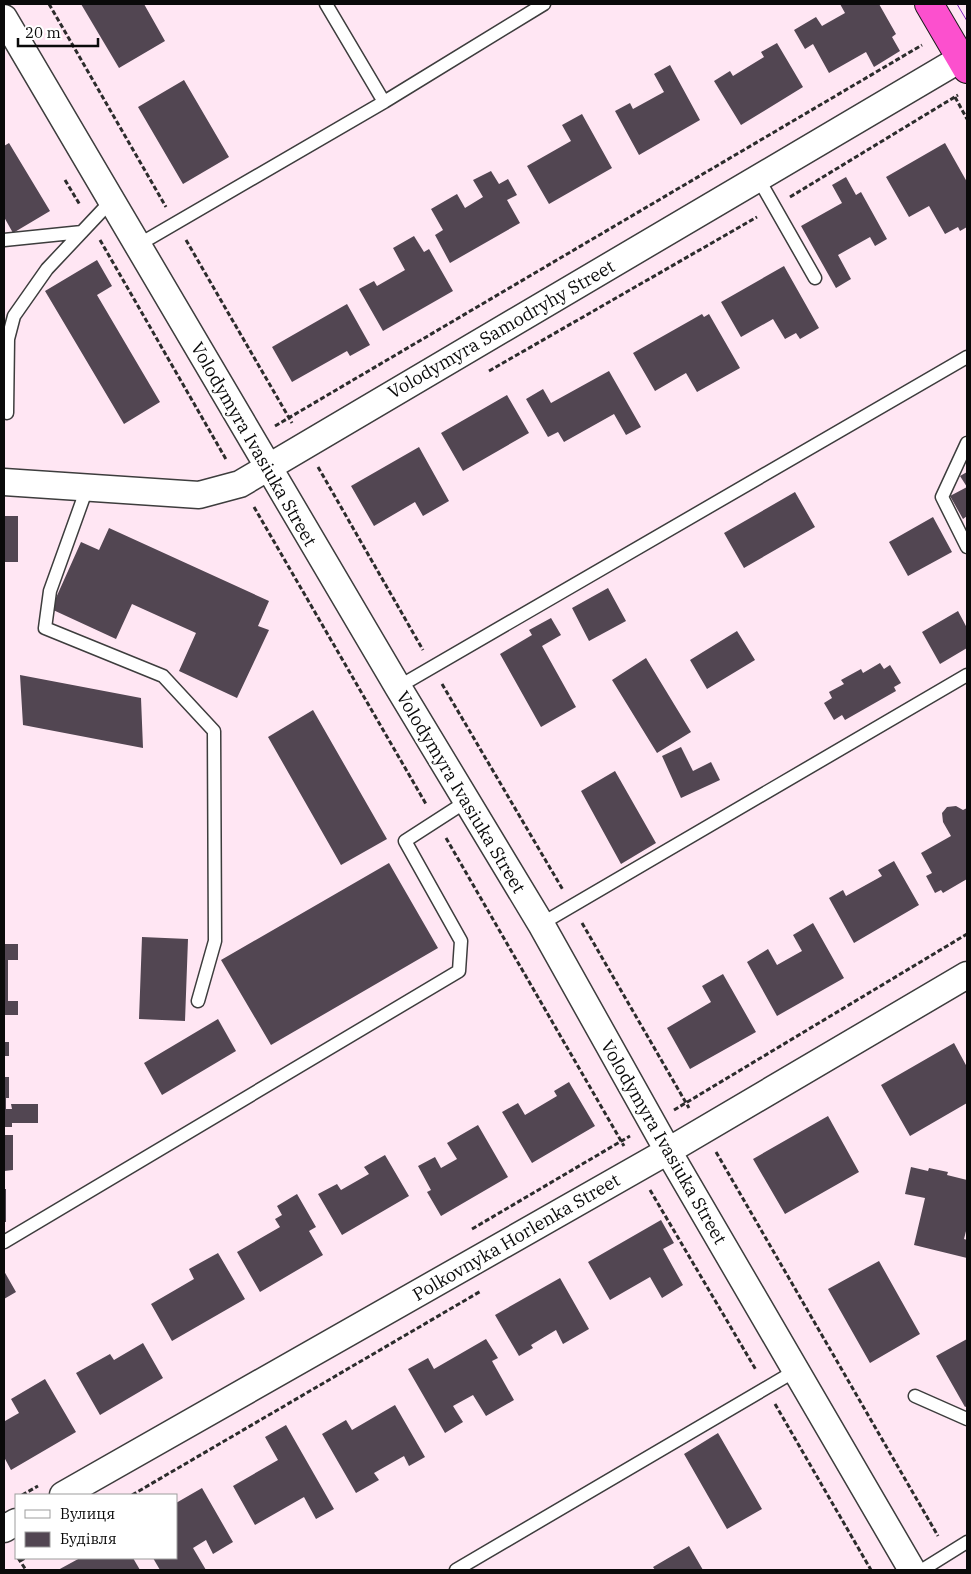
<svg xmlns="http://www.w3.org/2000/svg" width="971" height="1574" font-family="'IBM Plex Serif',serif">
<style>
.building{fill:#524652}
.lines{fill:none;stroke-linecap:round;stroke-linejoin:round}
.service-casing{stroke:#3d3d3d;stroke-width:15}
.minor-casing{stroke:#3d3d3d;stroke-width:29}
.trunk-casing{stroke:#1b1b1b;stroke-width:30}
.path{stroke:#2c2c2c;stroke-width:3;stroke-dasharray:5 2.5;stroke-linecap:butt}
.service{stroke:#fff;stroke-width:12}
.minor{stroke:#fff;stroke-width:26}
.trunk{stroke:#fc50ce;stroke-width:28}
.tram{stroke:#801fbd;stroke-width:1}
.labels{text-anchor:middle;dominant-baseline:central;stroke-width:5;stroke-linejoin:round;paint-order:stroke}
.street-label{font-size:18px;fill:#0a0a0a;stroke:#fff}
</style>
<rect width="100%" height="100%" fill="#ffe6f3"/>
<path class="building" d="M81,4H144L165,41L119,68Z
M840,4H879L896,34L892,37L900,51L874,67L866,52L829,73L813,44L805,49L794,30L816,17L822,26L845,13Z
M777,43L803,87L741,125L714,81L730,71L733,76L764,57L761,52Z
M670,65L700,120L639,155L615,111L630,103L633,109L664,92L654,74Z
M184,80L229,157L183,184L138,107Z
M582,114L612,168L549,204L527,166L571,141L562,125Z
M9,143L50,211L13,233L4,217V146Z
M945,143L967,182V227L960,231L958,227L945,234L929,206L909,217L886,177Z
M491,171L499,184L508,179L517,195L507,200L520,223L450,263L435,235L443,230L431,209L457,194L465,208L483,197L473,180Z
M846,177L856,195L861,192L887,239L875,246L870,237L838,255L851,279L836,288L801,226L842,203L832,185Z
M414,236L424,252L429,249L453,291L383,331L359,289L374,281L377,286L405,270L393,248Z
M97,260L112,286L97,295L160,402L124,424L45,291Z
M784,266L819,328L800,339L796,333L785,339L773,319L741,337L721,302Z
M347,304L370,345L350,356L347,351L292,382L272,347Z
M702,314L704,317L709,314L740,368L697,392L686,373L655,391L633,353Z
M609,371L641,427L626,435L614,414L564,442L558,432L548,437L526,399L543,389L551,403Z
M507,395L529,433L463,471L441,433Z
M419,447L449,501L423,516L415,502L374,526L351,486Z
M967,472V516L963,519L950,496L967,487L960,476Z
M795,492L815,527L744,568L724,533Z
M4,516H18V562H4Z
M933,517L952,552L908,576L889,542Z
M109,528L269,601L258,626L269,630L237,698L179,671L196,633L132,604L116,639L51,609L81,542L99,550Z
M608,588L626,621L589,641L572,608Z
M958,611L967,628V648L940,664L922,632Z
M551,618L561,635L542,646L576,707L541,727L500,654L532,635L529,630Z
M737,631L755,660L707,689L690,660Z
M646,658L691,732L657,753L612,680Z
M880,663L884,669L890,665L901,683L894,687L896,691L845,720L842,715L834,720L824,703L832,698L829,692L844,684L841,680L861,669L863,673Z
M20,675L141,698L143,748L23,725Z
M313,710L387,839L341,865L268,737Z
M681,747L693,771L711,762L720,780L681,798L662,756Z
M615,771L656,843L621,864L581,791Z
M956,806L963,810L967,808V879L943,893L941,890L935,893L926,876L932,873L921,853L951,836L943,822L942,813L947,807Z
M894,861L919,905L854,943L829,898L843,890L846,896L882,876L878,870Z
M389,863L438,948L271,1045L221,960Z
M813,923L844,978L777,1016L747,962L768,949L777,965L802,951L793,935Z
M142,937L188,939L185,1021L139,1019Z
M4,944H18V960H8V1001H18V1015H4Z
M723,974L756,1032L690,1069L667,1028L711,1002L702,986Z
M218,1019L236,1051L162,1095L144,1063Z
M4,1042H9V1056H4Z
M954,1043L967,1067V1103L910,1136L881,1085Z
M4,1077H9V1098H6V1109H12L11,1104H38V1123H12V1127H4Z
M569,1082L595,1126L532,1163L502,1112L518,1103L525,1115L557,1096L554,1091Z
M828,1116L859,1172L785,1214L753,1159Z
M478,1125L508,1177L441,1216L427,1192L431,1190L418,1166L435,1157L441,1168L457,1159L447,1143Z
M4,1135H13V1170L4,1171Z
M385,1155L409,1196L342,1235L318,1194L337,1184L341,1190L369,1174L364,1167Z
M911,1167L928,1171L929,1168L948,1172L947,1175L967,1180V1227L964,1239L967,1240V1258L914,1245L925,1198L905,1194Z
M4,1189H6V1222H4Z
M297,1194L316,1227L309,1231L323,1255L260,1292L237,1252L280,1227L275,1219L282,1215L277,1206Z
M661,1220L674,1243L663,1249L683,1285L662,1298L650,1277L610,1300L588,1262Z
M218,1253L245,1299L172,1341L151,1304L194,1279L189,1269Z
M879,1261L920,1334L870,1363L828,1289Z
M4,1271L16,1292L4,1299Z
M560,1278L589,1329L563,1344L556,1330L531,1345L533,1348L519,1356L495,1315Z
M486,1339L498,1358L492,1361L514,1400L486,1416L473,1395L453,1406L463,1422L445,1433L408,1369L428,1358L434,1369Z
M967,1339V1406L965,1407L936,1356Z
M143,1343L163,1378L100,1415L76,1373L110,1354L114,1360Z
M45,1379L76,1432L11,1470L4,1457V1418L5,1421L19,1413L11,1399Z
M395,1405L425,1457L409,1466L404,1456L374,1473L379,1480L356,1493L322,1434L346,1420L352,1430Z
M286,1425L334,1509L316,1519L304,1497L255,1525L233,1486L278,1460L265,1437Z
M718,1433L762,1509L727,1529L684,1454Z
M202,1488L233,1542L213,1554L206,1540L193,1548L206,1570H160L153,1558H176V1503Z
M689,1546L703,1570H655L653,1567Z
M80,1558H133L140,1570H58Z"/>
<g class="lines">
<g class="service-casing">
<path id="service" d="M326,4L384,102
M758,178L815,278
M4,240L82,232
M138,245L384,102L544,4
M7,413L8,339L14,316L47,269L112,200
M967,443L942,497L967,547
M87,488L50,591L45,628L163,676L214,731L215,941L198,1001
M398,687L967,357
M541,924L967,675
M4,1242L459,971L461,941L405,841L467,801
M915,1396L967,1419
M456,1570L795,1371
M922,1570L967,1542"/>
</g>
<g class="minor-casing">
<path id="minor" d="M4,18L398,687L541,924L668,1151L912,1570
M4,482L199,495L240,484L967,55
M63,1495L668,1151L967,975
M4,1529L16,1522"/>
</g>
<g class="trunk-casing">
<path id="trunk" d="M929,4L967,69"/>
</g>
<path class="path" d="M49,4L166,207
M955,97L967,119
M65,180L80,205
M790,197L958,95
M100,240L227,461
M186,240L292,423
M489,371L757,217
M275,426L922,45
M318,467L423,650
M254,507L426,804
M442,684L563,890
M446,838L624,1146
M582,923L689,1108
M674,1110L967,934
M716,1152L938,1536
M650,1190L756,1370
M472,1229L630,1136
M775,1404L871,1570
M22,1495L38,1486
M132,1495L481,1291
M18,1558L26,1570
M20,1561L25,1558"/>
<use href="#service" class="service"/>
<use href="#minor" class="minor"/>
<use href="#trunk" class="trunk"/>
<path class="tram" d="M957,4L967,21"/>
</g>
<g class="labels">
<g class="street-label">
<text transform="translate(501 329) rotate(-30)">Volodymyra Samodryhy Street</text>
<text transform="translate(254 444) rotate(60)">Volodymyra Ivasiuka Street</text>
<text transform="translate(461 792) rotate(59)">Volodymyra Ivasiuka Street</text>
<text transform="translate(664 1142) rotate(60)">Volodymyra Ivasiuka Street</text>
<text transform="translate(516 1237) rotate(-30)">Polkovnyka Horlenka Street</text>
</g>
</g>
<rect width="971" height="1574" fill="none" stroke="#0a0a0a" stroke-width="10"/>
<rect x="15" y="1494" width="162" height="65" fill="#ffffff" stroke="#9d9d9d"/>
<rect x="25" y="1510" width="25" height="8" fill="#ffffff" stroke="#9d9d9d"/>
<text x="60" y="1519" font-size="15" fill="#0a0a0a">Вулиця</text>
<rect x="25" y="1532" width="25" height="15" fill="#524652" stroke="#9d9d9d"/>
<text x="60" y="1544" font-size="15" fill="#0a0a0a">Будівля</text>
<path d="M18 38v8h80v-8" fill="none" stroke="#0a0a0a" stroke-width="2.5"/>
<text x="25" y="38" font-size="15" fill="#0a0a0a" stroke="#ffffff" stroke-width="4" paint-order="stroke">20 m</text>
</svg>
